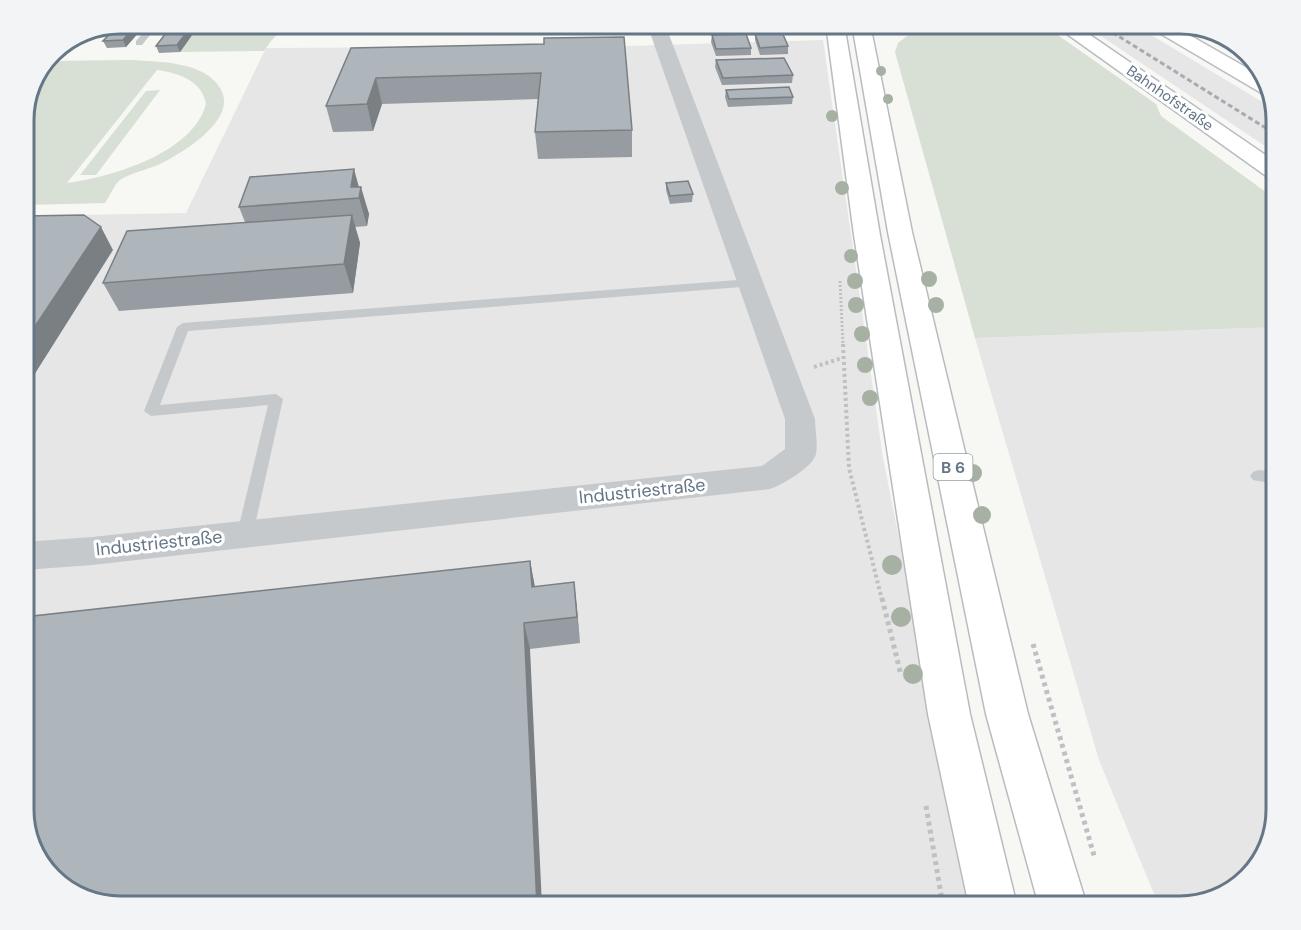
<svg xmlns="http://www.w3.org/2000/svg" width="1301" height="930" font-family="'DM Sans',sans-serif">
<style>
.built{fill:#e5e6e5}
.green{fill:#d8dfd5;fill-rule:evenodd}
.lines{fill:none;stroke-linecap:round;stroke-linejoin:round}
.secondary-casing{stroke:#b7bcc1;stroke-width:3}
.primary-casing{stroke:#b8bcc0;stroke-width:3}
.path-far2{stroke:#bec1c3;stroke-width:3;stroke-dasharray:2 2;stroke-linecap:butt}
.path-far1{stroke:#bec1c3;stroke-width:4;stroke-dasharray:3 3;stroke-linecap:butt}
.path{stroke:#bec1c3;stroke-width:5;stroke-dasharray:4 4;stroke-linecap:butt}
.lane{fill:#c5c9cc;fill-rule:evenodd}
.street{fill:#c5c9cc;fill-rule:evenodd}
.secondary{fill:#fff;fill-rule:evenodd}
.primary{fill:#fff;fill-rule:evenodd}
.rail{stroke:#a5abb1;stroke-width:3;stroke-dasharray:5 3;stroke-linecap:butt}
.tree{fill:#a6b1a3}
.wall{fill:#969ca1}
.shaded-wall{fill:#7a7f83}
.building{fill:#aeb5bb;stroke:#7a7f83;stroke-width:1.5}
.labels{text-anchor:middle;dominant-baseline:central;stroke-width:6;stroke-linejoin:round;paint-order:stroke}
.far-street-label{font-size:15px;fill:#657687;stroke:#fff}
.shield{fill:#fff;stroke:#939fab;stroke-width:1.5}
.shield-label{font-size:16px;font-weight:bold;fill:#657687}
.street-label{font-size:18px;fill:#657687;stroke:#fff}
.rim{fill:none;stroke:#657687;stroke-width:3}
</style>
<rect width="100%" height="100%" fill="#f7f7f4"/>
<path class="built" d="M1083,24H1133L1274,109L1277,120V154Z
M823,40L883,458L972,906H120L37,857L24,815V216L186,213L266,48L629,46Z
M1277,327V810L1257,868L1223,896L1180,906H1159L1099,760L975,338Z"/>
<path class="green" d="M200,24H322C290,28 285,20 264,51L180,52Z
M907,24H1042L1156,104L1161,116L1277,200V327L975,338L895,52L898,43L912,32V27Z
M1179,24L1239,44L1257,66Z
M131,60C159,62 204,61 220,88C240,119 181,154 158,165C148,169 128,174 120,180C114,185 109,197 105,203L24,205V114L50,61ZM157,70C178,73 202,80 206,104C193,153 112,177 67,183Z
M160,90L96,175H80L146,91Z"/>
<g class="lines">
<g class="secondary-casing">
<path id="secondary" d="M1053,24H1074L1277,163V180L1269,178Z
M1148,24H1170L1268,80L1271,96L1263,94L1151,28Z"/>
</g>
<g class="primary-casing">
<path id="primary" d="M826,24H844L880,235L970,714L1017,906H969L928,714L854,235Z
M852,24H870L912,232L1028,714L1087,906H1039L986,714L888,232Z"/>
</g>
<path class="path-far2" d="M840,281L843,345"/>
<path class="path-far1" d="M843,344L849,468L882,600
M814,367L842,358"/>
<path class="path" d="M882,598L901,675
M1033,644L1095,859
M926,806L943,906"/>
<path class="lane" d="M151,24H159L142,45H136V41Z
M750,279L756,283L754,286L188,331L160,405L276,394L283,399L253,534L251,539L245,540L239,539L237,534L268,405L151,416L144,411L177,327L183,323Z
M1258,470L1277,472V484L1253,480L1250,476L1253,472Z"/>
<path class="street" d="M647,24H665L815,419C815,429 818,443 816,454C813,467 782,485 770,489L92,565L24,570V542L92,537L762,466L785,449V419Z"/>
<use href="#secondary" class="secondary"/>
<use href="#primary" class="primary"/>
<path class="rail" d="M1099,24L1277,135"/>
</g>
<g class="tree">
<circle cx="881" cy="71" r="5"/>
<circle cx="888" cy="99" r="5"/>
<circle cx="832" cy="116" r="6"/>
<circle cx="842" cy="188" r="7"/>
<circle cx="851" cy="256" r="7"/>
<circle cx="929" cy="279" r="8"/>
<circle cx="855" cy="281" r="8"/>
<circle cx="856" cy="305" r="8"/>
<circle cx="936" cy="305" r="8"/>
<circle cx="862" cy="334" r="8"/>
<circle cx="865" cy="365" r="8"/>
<circle cx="870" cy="398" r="8"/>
<circle cx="973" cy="473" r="9"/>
<circle cx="982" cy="515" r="9"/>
<circle cx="892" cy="565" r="10"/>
<circle cx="901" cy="617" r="10"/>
<circle cx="913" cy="674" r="10"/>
</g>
<path class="wall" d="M121,24H146L126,47L107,48L103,41Z
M200,24L180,52L159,53L156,46Z
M755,34L788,46V54L760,55L755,40Z
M712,35L751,48V55L716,56L711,42Z
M544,44L632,130V157L538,159L535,132L538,99L382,104L373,131L333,132L326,106L351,48Z
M716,60L793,75L792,83L722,85L715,67Z
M726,90L793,97L792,104L728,107L725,97Z
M666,183L693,194L692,202L670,204L666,190Z
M359,187L369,214L367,226L355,227L360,243L353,293L119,311L103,283L245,222L239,207Z
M530,561L535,587L574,582L580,643L530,649L120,906Z"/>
<path class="shaded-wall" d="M137,24H146L126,47L123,40Z
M193,24H200L180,52L177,45Z
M376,78L382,104L373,131L367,104Z
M354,169L360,191L361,187L369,214L367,226L359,198L351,187Z
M352,215L360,243L353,293L344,264Z
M101,227L113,250L24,391V343Z
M530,561L535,588L532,587Z
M574,582L577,609L580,643L577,617Z
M524,623L530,649L542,906H537Z"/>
<path class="building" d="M121,24H137L123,40L103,41L118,25Z
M173,24H193L177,45L156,46Z
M782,32L788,46L760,48L755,34Z
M746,34L751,48L716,49L712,35Z
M624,37L632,130L535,132L541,73L376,78L367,104L326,106L351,48L544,44V38Z
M784,58L793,75L723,78L716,60Z
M789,87L793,97L729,99L726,90Z
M354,169L351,187H361L359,198L239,207L250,177Z
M688,181L693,194L670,196L666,183Z
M84,215L101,227L24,343V216Z
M352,215L344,264L103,283L127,231Z
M530,561L532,587L574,582L577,617L524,623L537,906H120L62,886L37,857L24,815V617Z"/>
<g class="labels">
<g class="far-street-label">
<text transform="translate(1170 98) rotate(35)">Bahnhofstraße</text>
</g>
<rect class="shield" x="933.5" y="454" width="39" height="26" rx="4.5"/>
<g class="shield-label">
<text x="953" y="467">B 6</text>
</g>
<g class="street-label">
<text transform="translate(642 491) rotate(-6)">Industriestraße</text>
<text transform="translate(159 543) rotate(-6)">Industriestraße</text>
</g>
</g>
<path d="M0 0H1301V930H0ZM120 34H1180A86 86 0 0 1 1266 120V810A86 86 0 0 1 1180 896H120A86 86 0 0 1 34 810V120A86 86 0 0 1 120 34Z" fill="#f3f4f5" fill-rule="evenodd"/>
<path class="rim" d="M120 34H1180A86 86 0 0 1 1266 120V810A86 86 0 0 1 1180 896H120A86 86 0 0 1 34 810V120A86 86 0 0 1 120 34Z"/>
</svg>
